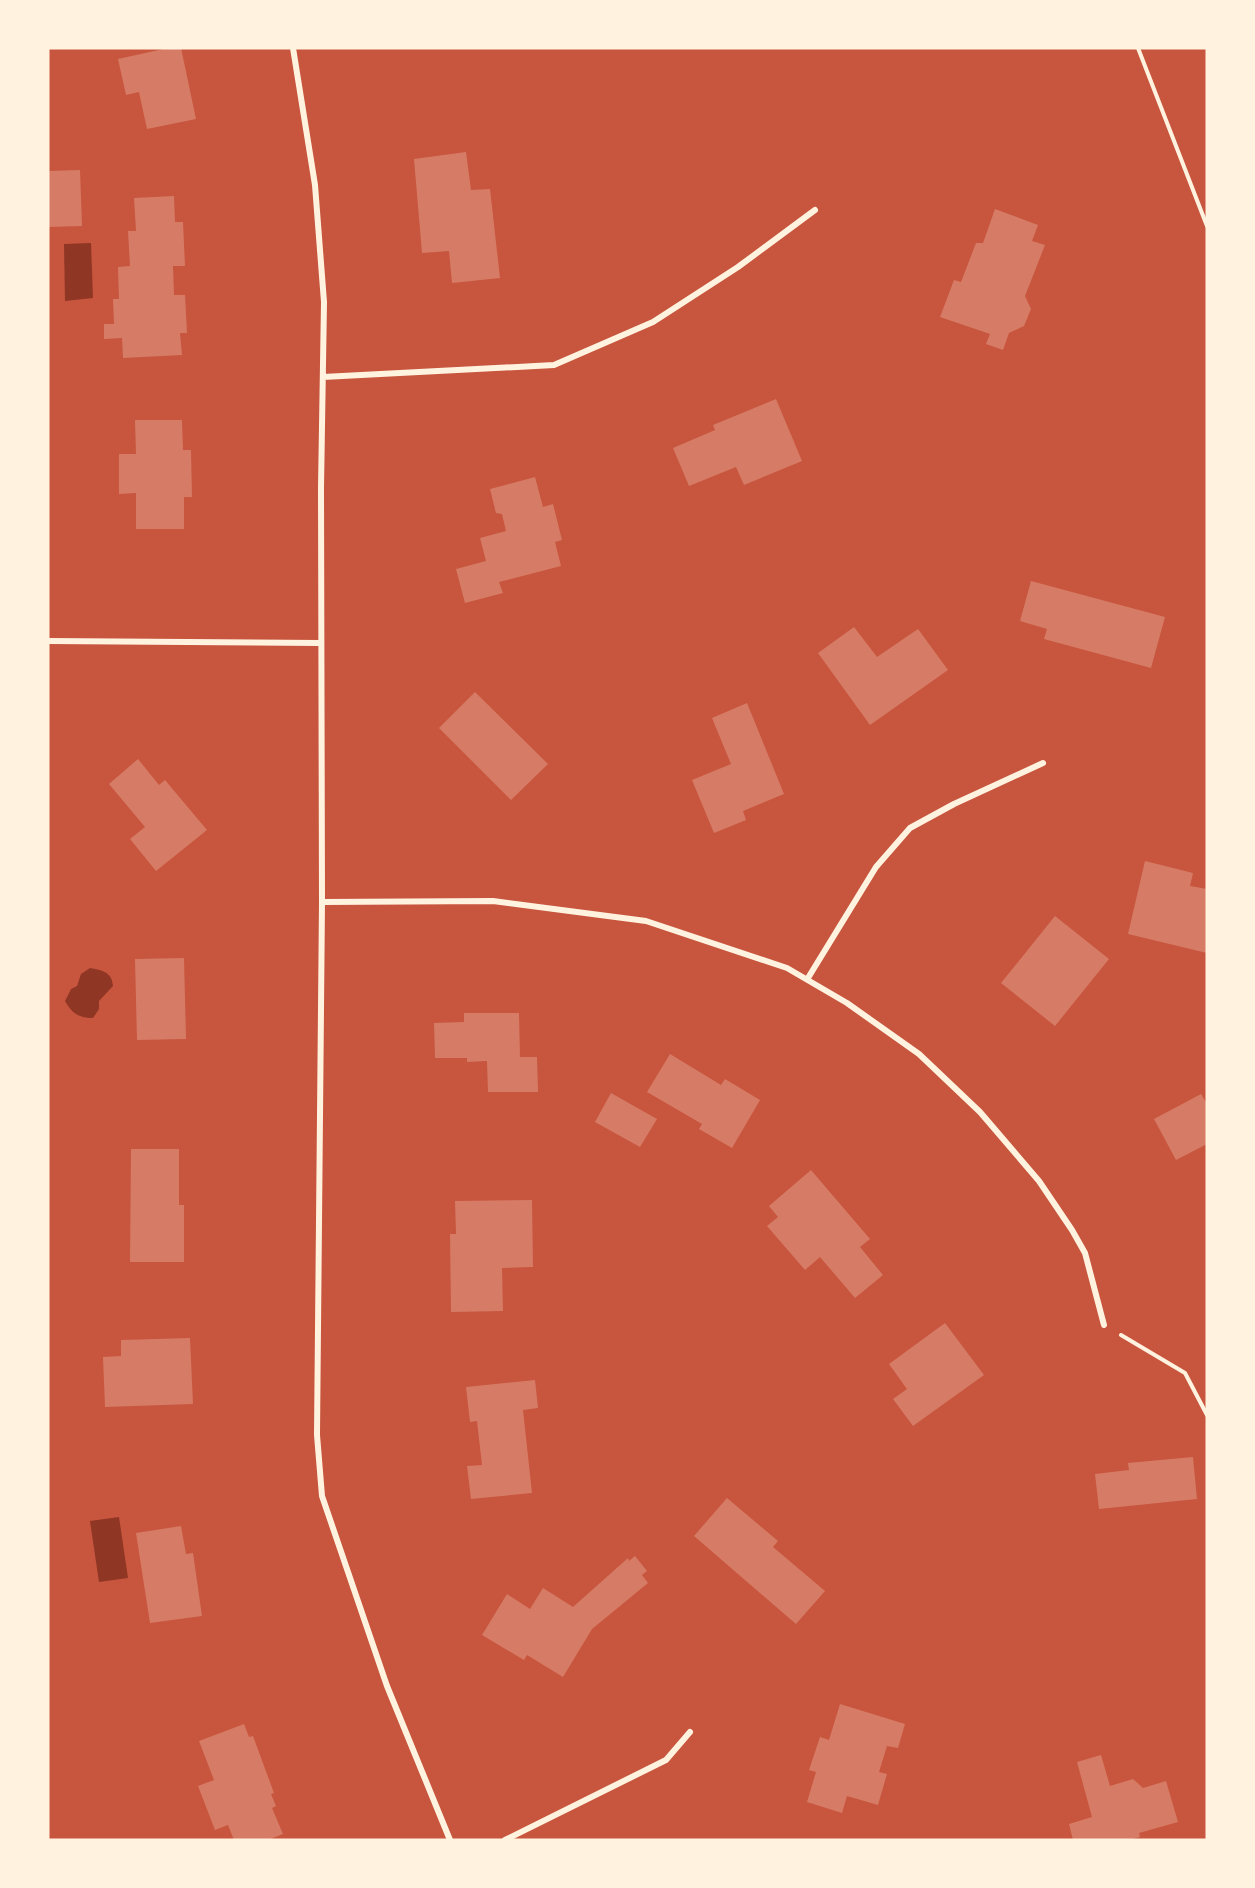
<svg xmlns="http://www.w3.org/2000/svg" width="1255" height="1888" font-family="'Zilla Slab',serif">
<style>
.water{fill:#8f3625}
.building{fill:#d67c66}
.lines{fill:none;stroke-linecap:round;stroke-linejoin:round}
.path{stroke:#fff3e0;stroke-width:4}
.minor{stroke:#fff3e0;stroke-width:6}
</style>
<rect width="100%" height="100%" fill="#c8553d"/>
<path class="water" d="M91,243L93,298L65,301L64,244Z
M90,968C102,970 112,972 113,986L99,1001V1009L93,1018C78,1018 72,1013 65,1001L71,989L77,986L81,974Z
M119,1517L128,1578L99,1582L90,1521Z"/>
<path class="building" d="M168,48H181L196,119L147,129L139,92L126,95L118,59Z
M466,152L471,190L490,189L500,278L452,283L449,251L422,253L414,159Z
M80,170L82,226L48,227V171Z
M174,196L175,222H183L185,266H173L174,295H185L187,333H180L182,355L123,358L122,338L104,339V324H114L113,299H119L118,267L130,266L128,231H136L134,198Z
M995,209L1038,225L1032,241L1045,245L1025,296L1031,309L1024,326L1009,333L1003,350L986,344L990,334L940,317L954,280L961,282L976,243H983Z
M776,399L802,461L744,485L736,467L689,486L673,448L715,430L713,425Z
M135,420H182L183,450H191L192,497H184V529H136V493L119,494V454H136Z
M535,477L543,507L553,504L562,540L555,542L561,566L499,582L503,593L465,603L456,569L486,561L480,538L506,531L502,514L496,513L490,489Z
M1031,581L1165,617L1151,668L1044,639L1047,629L1020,621Z
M854,627L877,657L918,629L948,670L870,725L818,653Z
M475,692L548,764L511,800L439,728Z
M747,703L784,794L743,811L746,820L714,833L692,780L731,764L712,718Z
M138,759L159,785L165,780L207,830L156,871L130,839L145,827L109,784Z
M1145,861L1193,873L1190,886L1207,889V953L1128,934Z
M1055,916L1109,959L1055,1026L1001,983Z
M184,958L186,1039L137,1040L135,959Z
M464,1013H519L520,1057H537L538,1092H488L487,1061L467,1062V1058H435L434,1023L464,1022Z
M670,1054L721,1085L725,1079L760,1100L732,1148L699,1129L702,1124L647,1092Z
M611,1093L657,1119L640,1147L595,1122Z
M1201,1094L1207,1104V1144L1176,1160L1154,1119Z
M131,1149H179V1205H184V1262H130Z
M811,1170L870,1239L860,1247L883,1275L855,1298L820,1257L805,1270L767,1226L778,1217L769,1206Z
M532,1200L533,1267L502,1268L503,1311L451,1312L450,1234H456L455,1201Z
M945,1323L984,1375L913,1426L893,1399L907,1389L889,1364Z
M190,1338L193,1404L105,1407L103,1357L121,1356V1340Z
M535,1380L538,1408L523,1410L532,1493L471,1499L467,1466L482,1465L477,1421L470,1422L466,1387Z
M1193,1457L1197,1499L1099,1509L1095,1474L1129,1470L1128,1463Z
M727,1498L778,1541L773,1547L825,1591L796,1624L694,1536Z
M181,1526L186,1554L193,1553L202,1616L150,1623L136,1533Z
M635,1556L647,1571L642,1575L648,1583L592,1629L563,1677L527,1655L524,1660L482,1635L507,1594L530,1609L543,1588L573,1607L628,1558L629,1561Z
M840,1704L905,1724L898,1748L887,1746L879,1772L887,1774L878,1805L847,1796L842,1813L807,1802L816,1772L809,1770L820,1737L829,1740Z
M244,1724L249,1737L253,1736L274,1793L271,1794L276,1806L272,1808L283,1834L268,1840H234L228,1825L215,1830L198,1786L214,1780L199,1741Z
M1101,1755L1110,1786L1133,1779L1143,1788L1166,1781L1178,1822L1139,1833L1140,1837L1129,1840H1073L1069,1824L1092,1817L1077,1762Z"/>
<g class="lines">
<path class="path" d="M1138,48L1207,226
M1121,1335L1185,1373L1207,1415"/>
<path class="minor" d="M293,48L315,185L324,302L321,488L322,902L317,1435L322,1496L387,1686L450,1840
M323,377L554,365L653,322L738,267L815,210
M48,641L320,643
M322,902L493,901L646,921L787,968L847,1003L919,1054L980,1112L1039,1181L1072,1230L1085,1253L1104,1325
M808,978L876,867L910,828L954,804L1043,763
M505,1840L666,1760L690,1732"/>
</g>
<rect width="1255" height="1888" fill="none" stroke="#fff3e0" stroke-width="99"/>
</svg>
